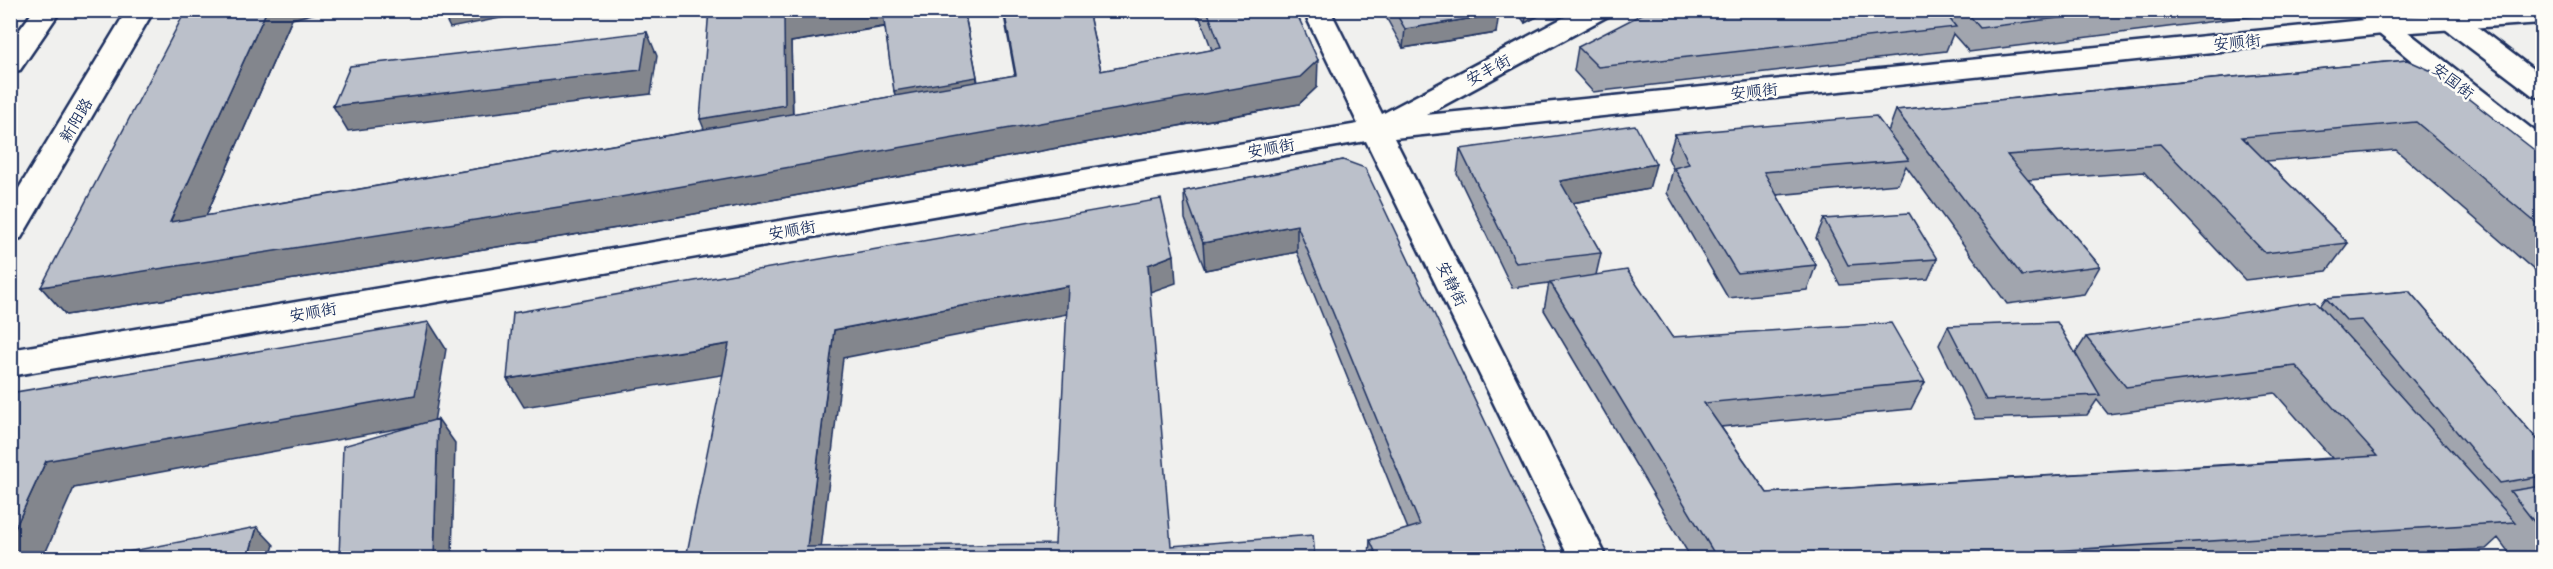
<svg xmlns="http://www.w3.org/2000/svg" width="2553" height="569" font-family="'Shantell Sans','LXGW WenKai TC',sans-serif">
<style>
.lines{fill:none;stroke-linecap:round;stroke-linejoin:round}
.tertiary-casing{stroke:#1b2f5e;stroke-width:5}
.primary-casing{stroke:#1b2f5e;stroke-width:5}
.trunk-casing{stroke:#1b2f5e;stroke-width:5}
.tertiary{fill:#fdfcf7;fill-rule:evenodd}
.primary{fill:#fdfcf7;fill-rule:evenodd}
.trunk{fill:#fdfcf7;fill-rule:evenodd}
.wall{fill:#a1a5ae;stroke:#1b2f5e;stroke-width:1.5;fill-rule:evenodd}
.shaded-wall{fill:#83868d;stroke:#1b2f5e;stroke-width:1.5}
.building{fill:#bbc0ca;stroke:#1b2f5e;stroke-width:1.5;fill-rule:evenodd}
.labels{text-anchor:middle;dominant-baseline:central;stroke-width:5;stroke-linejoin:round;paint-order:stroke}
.street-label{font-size:16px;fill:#1b2f5e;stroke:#fdfcf7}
</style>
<rect width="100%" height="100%" fill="#f0f0ee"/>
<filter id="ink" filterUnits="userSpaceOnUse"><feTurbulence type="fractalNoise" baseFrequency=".0167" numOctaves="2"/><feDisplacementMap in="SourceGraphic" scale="12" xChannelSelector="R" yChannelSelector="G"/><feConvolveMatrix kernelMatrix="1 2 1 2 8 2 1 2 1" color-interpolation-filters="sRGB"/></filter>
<g filter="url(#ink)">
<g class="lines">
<g class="tertiary-casing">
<path id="tertiary" d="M1303,10H1330L1382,114L1578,10H1612L1608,16L1426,115L2383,18L2490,10H2542V23L2383,34L1394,138L1607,558H1569L1366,141L10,376V350L1358,124Z"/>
</g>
<g class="primary-casing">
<path id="primary" d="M2350,10H2380L2542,137V162L2531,159Z
M2424,10H2455L2542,76V98L2532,95L2428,16Z"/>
</g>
<g class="trunk-casing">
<path id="trunk" d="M34,10H61L20,70L10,72V43Z
M127,10H154L21,238L10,241V203Z"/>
</g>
<use href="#tertiary" class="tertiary"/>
<use href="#primary" class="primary"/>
<use href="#trunk" class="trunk"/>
</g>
<path class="wall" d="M709,10H964L978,82L1015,75L1003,10H1088L1101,71L1212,50L1197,10H1295L1317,87L1299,104L617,228L66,315L41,287L292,19L206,216L704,129ZM885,27L895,96L793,114L791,42Z
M1382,10H1497L1496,33L1403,48Z
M1516,10H1550L1525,23Z
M1709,10H2302L1969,52L1953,34L1946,51L1593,92L1574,71L1578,47L1674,16L1710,13L1709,12Z
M2407,60L2542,156V277L2396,150L2266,161L2348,243L2327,271L2245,280L2144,172L2028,180L2100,266L2084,294L2007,304L1906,166L1898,184L1777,195L1816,265L1807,290L1728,298L1667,193L1673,169L1668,158L1675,134L1888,132L1896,110Z
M1460,149L1649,189L1572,203L1601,253L1596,275L1672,337L1925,382L1911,409L1721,427L1767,493L2332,458L2275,393L2108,414L2097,400L2087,415L1975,419L1939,345L1948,326L2075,354L2086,337L2320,306L2326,298L2409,291L2542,445V558H2513L2498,538L2486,549L2333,558H1691L1544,310L1549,283L1512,288L1457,174Z
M1343,160L1550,558H1369L1370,540L1408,529L1297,252L1205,270L1185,219L1184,191Z
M1824,219L1937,259L1928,279L1840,285L1816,238Z"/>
<path class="shaded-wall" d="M267,10H329L292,19L191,250L170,222Z
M441,10H541L450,28Z
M827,10H954L955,15L791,42L793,129L710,144L700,119L784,17Z
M964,10L980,96L899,110L894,91Z
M1527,10H1550L1525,23Z
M1499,14L1496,33L1403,48L1405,29Z
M647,32L657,56L651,94L348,131L333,106Z
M1318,60L1317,87L1299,104L617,228L66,315L41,287Z
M1656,164L1649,189L1555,206L1560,181Z
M1297,225V252L1205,270L1203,243Z
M1174,255L1176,283L1150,292L1148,265Z
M1068,286L1072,313L843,358L820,558L807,547L834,330Z
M429,322L446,349L434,422L74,488L43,558H10V539L46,461Z
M729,344L740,372L524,407L507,379Z
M438,419L455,443L452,558H434Z
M257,527L274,545L270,558H248Z"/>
<path class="building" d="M186,10H267L170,222L1016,75L1004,10H1088L1101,71L1221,48L1207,10H1295L1318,60L1300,77L604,200L41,287Z
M709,10H827L784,17L785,105L700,119Z
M906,10H964L977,77L894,91L883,14Z
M1394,10H1497L1499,14L1405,29Z
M1650,10H1664L1674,16L1740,10H1943L1956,27L1598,67L1578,47Z
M1965,10H2121L1980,28Z
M647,32L641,70L333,106L350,66Z
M2407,60L2434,72L2542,156V228L2416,122L2242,137L2348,243L2265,253L2160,144L2007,155L2100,266L2022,276L1896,110Z
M1876,116L1909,160L1764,172L1816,265L1737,273L1674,168L1689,164L1675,134Z
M1635,125L1656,164L1560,181L1601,253L1516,263L1460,149Z
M1343,160L1365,168L1550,558H1378L1370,540L1420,525L1297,225L1203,243L1184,191Z
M1161,199L1174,255L1148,265L1171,546L1313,535L1315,558H686L729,344L507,379L513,313ZM1068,286L1055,544L807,547L834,330Z
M1909,213L1937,259L1848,265L1824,219Z
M1627,270L1672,337L1891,323L1925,382L1704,403L1767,493L2377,456L2296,366L2126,387L2086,337L2316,301L2515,522L1939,558H1717L1550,282Z
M2409,291L2542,445V476L2500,483L2362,320L2347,321L2326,298Z
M429,322L415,395L46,461L10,539V393Z
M2057,322L2100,395L1986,400L1948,326Z
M438,419L434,558H339L343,446Z
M2542,486V532L2510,491Z
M257,527L248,558H101V557Z"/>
</g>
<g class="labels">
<g class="street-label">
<text transform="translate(2237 42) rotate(-6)">安顺街</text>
<text transform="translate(1488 70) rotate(-28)">安丰街</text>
<text transform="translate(2453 81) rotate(38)">安国街</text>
<text transform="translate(1754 91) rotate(-6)">安顺街</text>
<text transform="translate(76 120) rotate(-59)">新阳路</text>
<text transform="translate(1271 148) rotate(-10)">安顺街</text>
<text transform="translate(792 230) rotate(-10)">安顺街</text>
<text transform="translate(1452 284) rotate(64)">安静街</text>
<text transform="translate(313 312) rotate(-10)">安顺街</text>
</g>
</g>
<rect width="2553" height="569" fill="none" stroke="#fdfcf7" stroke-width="36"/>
<rect x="18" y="18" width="2517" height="533" fill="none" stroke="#1b2f5e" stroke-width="2" filter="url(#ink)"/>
</svg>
